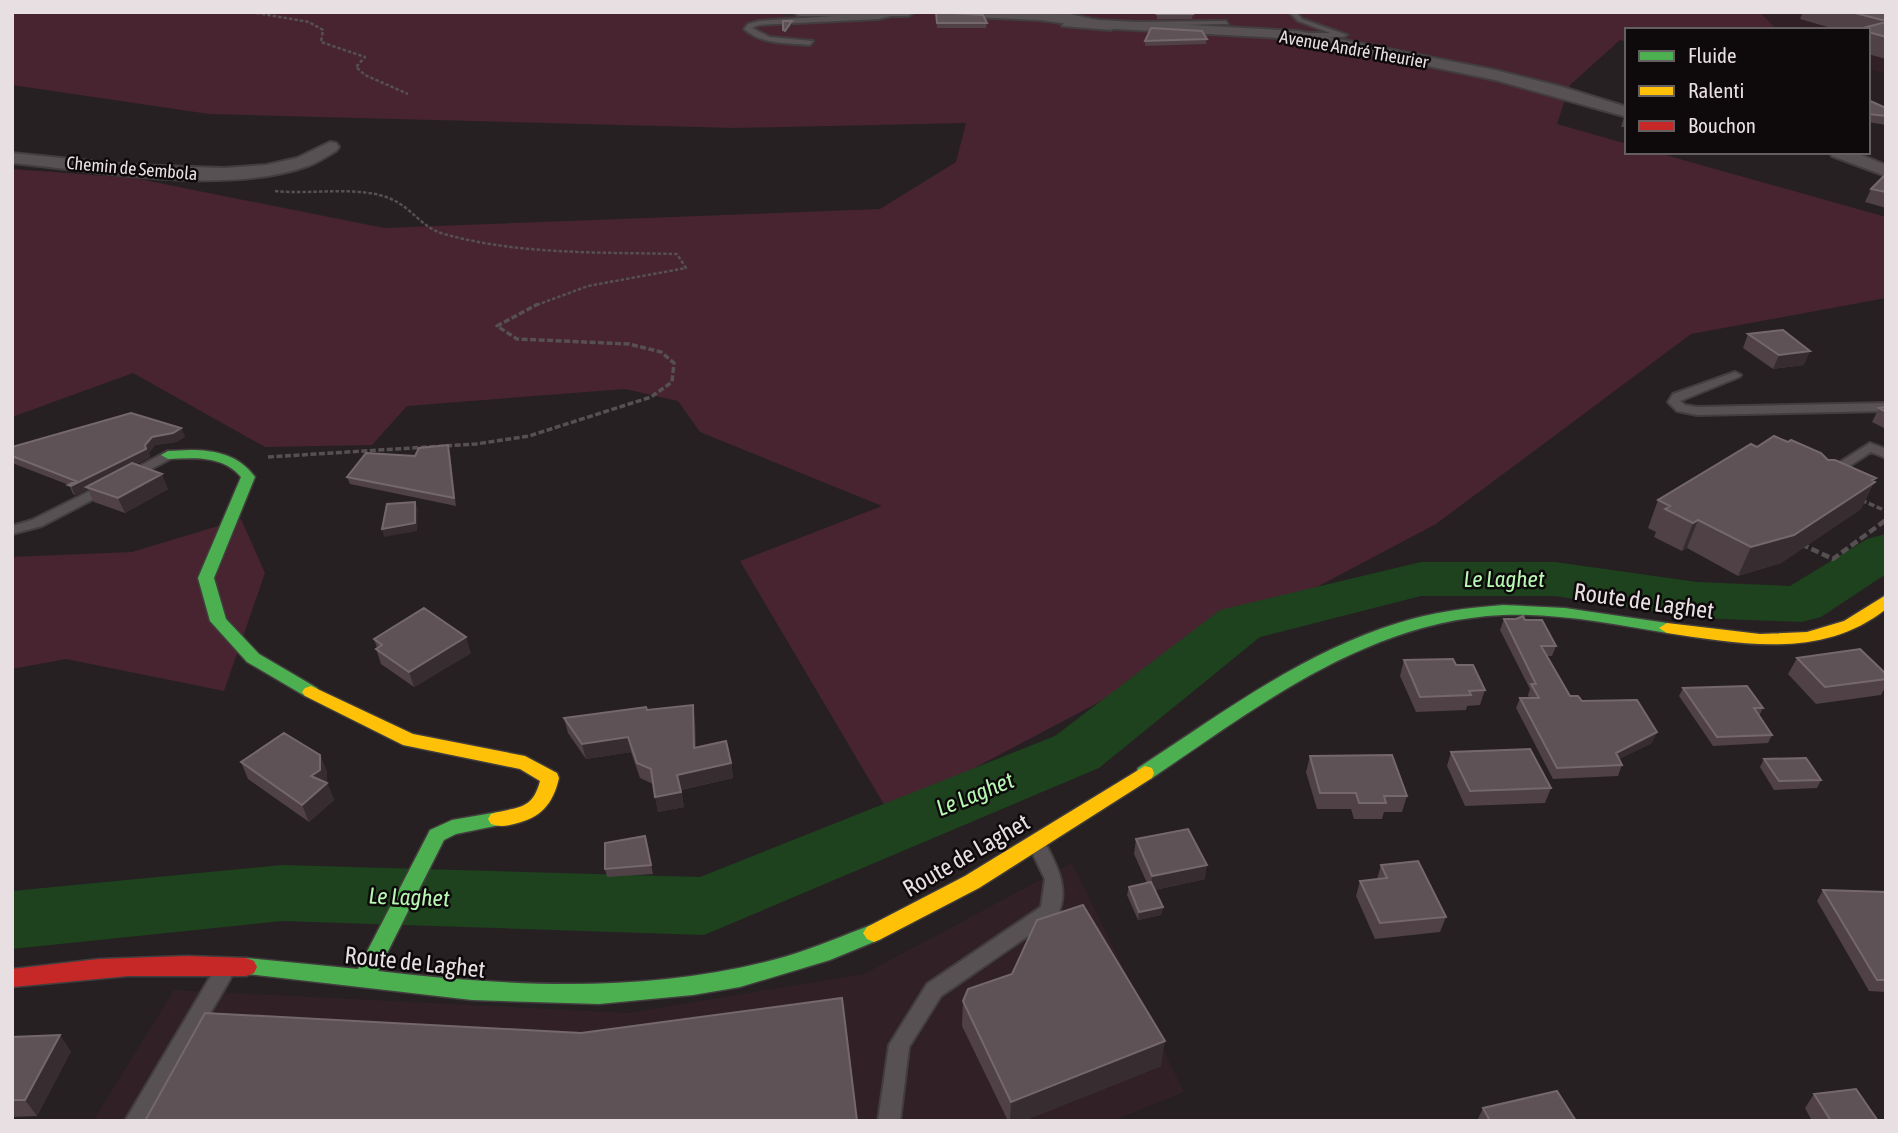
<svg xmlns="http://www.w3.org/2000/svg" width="1898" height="1133" font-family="'Asap Condensed',sans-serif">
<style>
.built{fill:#312126}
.green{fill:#472430}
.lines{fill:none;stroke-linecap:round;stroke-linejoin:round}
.river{fill:#1d421d;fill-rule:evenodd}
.lane-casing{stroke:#423d3e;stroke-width:4}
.street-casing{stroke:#423d3e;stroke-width:4}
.fast-casing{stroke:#423d3e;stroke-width:3}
.slow-casing{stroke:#423d3e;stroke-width:3}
.jam-casing{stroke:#423d3e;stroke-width:3}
.path-far2{stroke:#565052;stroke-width:2.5;stroke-dasharray:3.5 2;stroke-linecap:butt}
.path-far1{stroke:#565052;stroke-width:3.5;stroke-dasharray:6 2.5;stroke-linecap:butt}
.path{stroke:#565052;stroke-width:4.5;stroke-dasharray:8 3.5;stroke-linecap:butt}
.lane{fill:#575153;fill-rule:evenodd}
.street{fill:#575153;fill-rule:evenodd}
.fast{fill:#4caf50;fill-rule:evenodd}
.slow{fill:#ffc107;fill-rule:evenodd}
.jam{fill:#c62828;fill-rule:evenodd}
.wall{fill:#4f4146}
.shaded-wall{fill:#372d30}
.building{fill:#5f5257;stroke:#74686c;stroke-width:2}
.labels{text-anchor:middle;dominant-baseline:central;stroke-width:5;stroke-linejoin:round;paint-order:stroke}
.far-street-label{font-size:18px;fill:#e8dfe2;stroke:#0e090b}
.water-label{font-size:23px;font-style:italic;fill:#b7f8b3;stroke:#0e090b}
.near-street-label{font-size:24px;fill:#e8dfe2;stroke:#0e090b}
</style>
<rect width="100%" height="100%" fill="#262022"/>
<path class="built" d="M1760,12H1886V74L1868,69V30H1777Z
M1072,863L1184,1092L1113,1121H93L174,990L628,1013L864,974Z"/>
<path class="green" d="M12,12H1760L1777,30H1627V42L1620,40L1570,85L1557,124L1627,144V152H1655L1886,217V298L1691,334L1436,524L889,813L740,561L882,506L700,432L678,401L625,389L407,406L372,445L265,447L133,373L12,417V169L134,178L384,228L880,209L956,162L966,123L735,128L209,114L12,85Z
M241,519L265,573L224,691L66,659L12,669V557L132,552Z"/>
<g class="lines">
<path class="river" d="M1886,534V574L1821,617L1801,622L1697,618L1555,596H1421L1260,637L1099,768L704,935L282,921L12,949V891L282,865L700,877L1055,736L1220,610L1421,562H1555L1697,582L1790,586L1867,539Z"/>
<g class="lane-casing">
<path id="lane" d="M893,12H909L878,19L759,25L752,28L770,37L813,41L810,45C788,43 762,45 744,29L748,24L759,21Z
M1046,12H1062L1096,20L1093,22Z
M1289,12H1296L1302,19L1347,35L1343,37H1298L1301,33H1330L1298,21Z
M1226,21L1228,24L1130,26L1127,24L1130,22Z
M1064,23L1109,26L1115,23L1118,25L1111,30L1062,26Z
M1735,372L1741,375L1739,377L1680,401L1685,405L1697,407L1886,403V411L1697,415L1677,411L1668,402L1673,394Z
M1870,443L1886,449V458L1871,452L1834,476H1824L1823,473Z
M168,451L172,452L174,455L172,458L132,479H122L121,476Z
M106,483L112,487L111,490L42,526L12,534V526L32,520Z
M1037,837L1043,839C1056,864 1071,889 1057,916L941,996L909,1047L900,1121H878L889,1045L927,984L1041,907L1045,879L1028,844L1031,839Z
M222,967L229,969L232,975L229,981L147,1121H125L215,969Z"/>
</g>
<g class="street-casing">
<path id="street" d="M792,12H915L908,16H799Z
M942,12H1042L1099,20L1298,31L1495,70L1559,86L1627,107V117L1495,80L1298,39L1099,28L1039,20L949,16Z
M330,142L336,143L339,147L336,151C327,156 317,163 308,166C223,196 100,171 12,163V153L130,165L224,168L266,165L297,158Z
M1830,152H1854L1886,165V176L1832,156Z"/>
</g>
<g class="fast-casing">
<path id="fast" d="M190,450C216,450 239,455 255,477L214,578L226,619L259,654L317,688L320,692L317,696H305L247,662L210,621L198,578L241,477C222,455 194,458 168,459L161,455L168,451Z
M1503,605L1565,608L1667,623L1675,628L1667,633C1613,624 1558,613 1503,615C1368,621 1260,705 1152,778L1145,780L1138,778L1136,773L1138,768C1221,714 1303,652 1398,623C1432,612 1467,608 1503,605Z
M498,812L505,814L508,819L505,824L456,834L444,840L378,971C515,987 651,994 784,957C815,948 844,935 874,924L881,927L885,933L881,939L830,960L740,987L693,995L599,1004L472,1000L238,973L235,967L238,961L246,958L358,969L430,830L452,820Z"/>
</g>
<g class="slow-casing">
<path id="slow" d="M1886,595V609C1822,660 1741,644 1667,633L1659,628L1667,623L1760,634L1807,632L1844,621Z
M311,686L413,734L525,756L557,773L559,778C553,804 541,818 514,824C506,826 499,827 491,824L488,819L491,814C516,806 532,812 540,781L520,769L403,745L305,696L302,692L305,688Z
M1145,766L1152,768L1154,773L1152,778L979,888L881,939L874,942L867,939L863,933L867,927L965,876Z"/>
</g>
<g class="jam-casing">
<path id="jam" d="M187,956L246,958L254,961L257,967L254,973L246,976H128L12,987V969L99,959Z"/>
</g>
<path class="path-far2" d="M251,12L309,22L323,30L321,42L365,57L356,67L365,75L408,94
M275,191C310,195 360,185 391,199C412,208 422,228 444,234C519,255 600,252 677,254L686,268L588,286L534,306"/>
<path class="path-far1" d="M268,457L476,444L529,436L651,397L672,382L674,363L661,352L629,344L517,339L497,326L538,304
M1861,500L1886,511"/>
<path class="path" d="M1801,544L1833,559L1886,520"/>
<use href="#lane" class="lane"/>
<use href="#street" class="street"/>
<use href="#fast" class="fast"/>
<use href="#slow" class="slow"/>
<use href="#jam" class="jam"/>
</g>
<path class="wall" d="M936,12L949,14L987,23L986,28H937Z
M1799,12H1886V59L1868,54V30H1838L1800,19L1802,14Z
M1157,14H1193L1192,19H1157Z
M1207,39L1206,44L1145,46V41Z
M1868,100L1886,108V125L1868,122Z
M1627,116V127H1621L1624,117Z
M1886,174V208L1865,202L1871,189Z
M1748,334L1804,365L1773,369L1743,348Z
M1886,407V429L1872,422L1879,408Z
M181,428L185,437L176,442L155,445L149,453L150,457L135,465L168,489L125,513L94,502L88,489L75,495L73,494L69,485L12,463V447Z
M448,445L450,453L456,506L350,484L347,477Z
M1757,447L1828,460L1876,478L1861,509L1781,563L1738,576L1687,548L1682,551L1654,537L1656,532L1648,528L1658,500Z
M1504,619L1525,620L1556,646L1552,656H1547L1570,696L1582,701L1652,743L1619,759L1622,765L1618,776L1553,779L1516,708L1520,698H1529L1528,695L1530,689L1500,630Z
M374,639L471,653L414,687L381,664L376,649L377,648Z
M1797,658L1886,674V686L1881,695L1816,704L1788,674Z
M1404,660L1456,665L1485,690L1480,705L1467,706L1466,710L1416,712L1400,676Z
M1683,688L1763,708L1759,716L1772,735L1768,743L1713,746L1679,696Z
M647,710L695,720L696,748L731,763L733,778L681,790L684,807L658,812L653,784L640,778L631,752L586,759L568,733L564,718Z
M1451,752L1551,788L1545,803L1465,806L1447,766Z
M320,755L327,772V783L334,800L309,822L248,779L241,762Z
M1310,756L1407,796L1402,812H1384L1382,819H1354L1351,809H1317L1306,772Z
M1764,759L1821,780L1817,788L1774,790L1760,767Z
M645,836L653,874L607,877L605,869Z
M1136,839L1205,879L1155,890L1163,907L1161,915L1138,920L1127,895L1129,887L1147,883L1134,854Z
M1381,865L1446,917L1440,932L1375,939L1356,896L1360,881L1377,879Z
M1823,890L1886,892V992L1869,991L1817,901Z
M963,1001L1161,1066L1023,1121H1008L962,1026Z
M12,1037L71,1051L37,1116L12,1117Z
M1814,1094L1878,1121H1812L1805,1108Z
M1483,1108L1576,1121H1477Z"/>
<path class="shaded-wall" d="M782,12H794V16L783,17Z
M792,21V26L785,36V31Z
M1810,351L1804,365L1773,369L1779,355Z
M181,428L185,437L176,442L155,445L149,453L150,457L90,488L86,487L88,489L75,495L71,486L145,445L152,437Z
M448,445L450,453L456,506L454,498Z
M162,474L168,489L125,513L118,498Z
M1876,478L1861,509L1781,563L1738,576L1751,547Z
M415,502L418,509L417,531L384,537L382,529Z
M1698,520L1687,548L1682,551L1693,523Z
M466,637L471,653L414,687L409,672Z
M693,705L695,720L696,763L694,748Z
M1657,732L1652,743L1611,763L1616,753Z
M628,737L631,752L586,759L582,744Z
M320,755L327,772V784V783L334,800L309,822L302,805L311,776Z
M731,763L733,778L680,790L677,775Z
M681,792L684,807L658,812L655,797Z
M1207,865L1205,879L1150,891L1152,876Z
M1163,907L1161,915L1138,920L1139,912Z
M60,1035L71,1051L37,1116L25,1100Z
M1165,1041L1161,1066L1023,1121H1010L1011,1102Z"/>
<path class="building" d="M936,12L983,15L987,23H937Z
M1158,12H1192L1193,14H1157Z
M1851,12H1886V21Z
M783,21H792L785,31L783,30Z
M1886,22V37L1868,32V30L1859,29Z
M1151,28L1202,31L1207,39L1145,41Z
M1868,100L1886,108V116L1868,114Z
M1886,174V192L1871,189Z
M1783,330L1810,351L1779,355L1748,334Z
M1886,407V412L1879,408Z
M131,413L181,428L173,433L152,437L145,445L146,449L71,486L68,485L76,481L12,456V447Z
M1774,436L1788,442L1791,440L1821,453L1828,460H1835L1876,478L1872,480L1875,482L1794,535L1751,547L1698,520L1693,523L1665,509L1670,506L1658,500L1751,444L1757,447Z
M448,445L454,498L347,477L366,453L415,456L419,448Z
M132,463L162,474L118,498L86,487Z
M415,502V523L382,529L387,504Z
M424,608L466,637L409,672L376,649L382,645L374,639Z
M1523,616L1525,620H1542L1556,646H1541L1570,696H1578L1582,701L1637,700L1657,732L1616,753L1622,765L1557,768L1520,698H1539L1531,684H1536L1504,619H1516Z
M1860,649L1886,674V679L1825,687L1797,658Z
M1453,659L1456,665H1473L1485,690L1469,691L1471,695L1420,697L1404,660Z
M1747,686L1763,708H1754L1772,735L1717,737L1683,688Z
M693,705L694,748L726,741L731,763L677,775L681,792L655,797L651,769L637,763L628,737L582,744L564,718L646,707L647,710Z
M284,733L320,755V770L311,776L327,783L302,805L241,762Z
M1530,749L1551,788L1470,791L1451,752Z
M1392,755L1407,796H1384L1386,803H1359L1356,793H1320L1310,756Z
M1806,758L1821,780L1779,781L1764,759Z
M1188,829L1207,865L1152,876L1136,839Z
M645,836L651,865L605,869V843Z
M1418,861L1446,917L1380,923L1360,881L1387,878L1381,865Z
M1151,882L1163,907L1139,912L1129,887Z
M1823,890L1886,892V980H1877Z
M1083,905L1165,1041L1011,1102L963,1001L968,989L1012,974L1037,920Z
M842,998L857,1121H145L205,1013L581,1033Z
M60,1035L25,1100H12V1037Z
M1856,1089L1878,1121H1831L1814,1094Z
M1557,1091L1576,1121H1490L1483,1108Z"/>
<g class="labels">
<g class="far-street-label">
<text transform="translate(1354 49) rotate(10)">Avenue André Theurier</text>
<text transform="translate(132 168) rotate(5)">Chemin de Sembola</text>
</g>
<g class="water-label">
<text x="1504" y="579">Le Laghet</text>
<text transform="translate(975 794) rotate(-22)">Le Laghet</text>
<text transform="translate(409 897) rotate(2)">Le Laghet</text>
</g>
<g class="near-street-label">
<text transform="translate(1644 601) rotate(8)">Route de Laghet</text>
<text transform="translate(966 855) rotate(-30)">Route de Laghet</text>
<text transform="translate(415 962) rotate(6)">Route de Laghet</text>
</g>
</g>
<rect width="1898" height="1133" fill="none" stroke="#e8dfe2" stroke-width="28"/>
<rect x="1625" y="28" width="245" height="126" fill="#0e090b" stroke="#655f61" stroke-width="2"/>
<rect x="1639" y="51" width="35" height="10" fill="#4caf50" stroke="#655f61" stroke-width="2"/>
<text x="1688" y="63" font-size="21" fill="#e8dfe2">Fluide</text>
<rect x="1639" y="86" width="35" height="10" fill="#ffc107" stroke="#655f61" stroke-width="2"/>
<text x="1688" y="98" font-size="21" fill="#e8dfe2">Ralenti</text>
<rect x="1639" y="121" width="35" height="10" fill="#c62828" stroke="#655f61" stroke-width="2"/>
<text x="1688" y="133" font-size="21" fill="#e8dfe2">Bouchon</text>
</svg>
